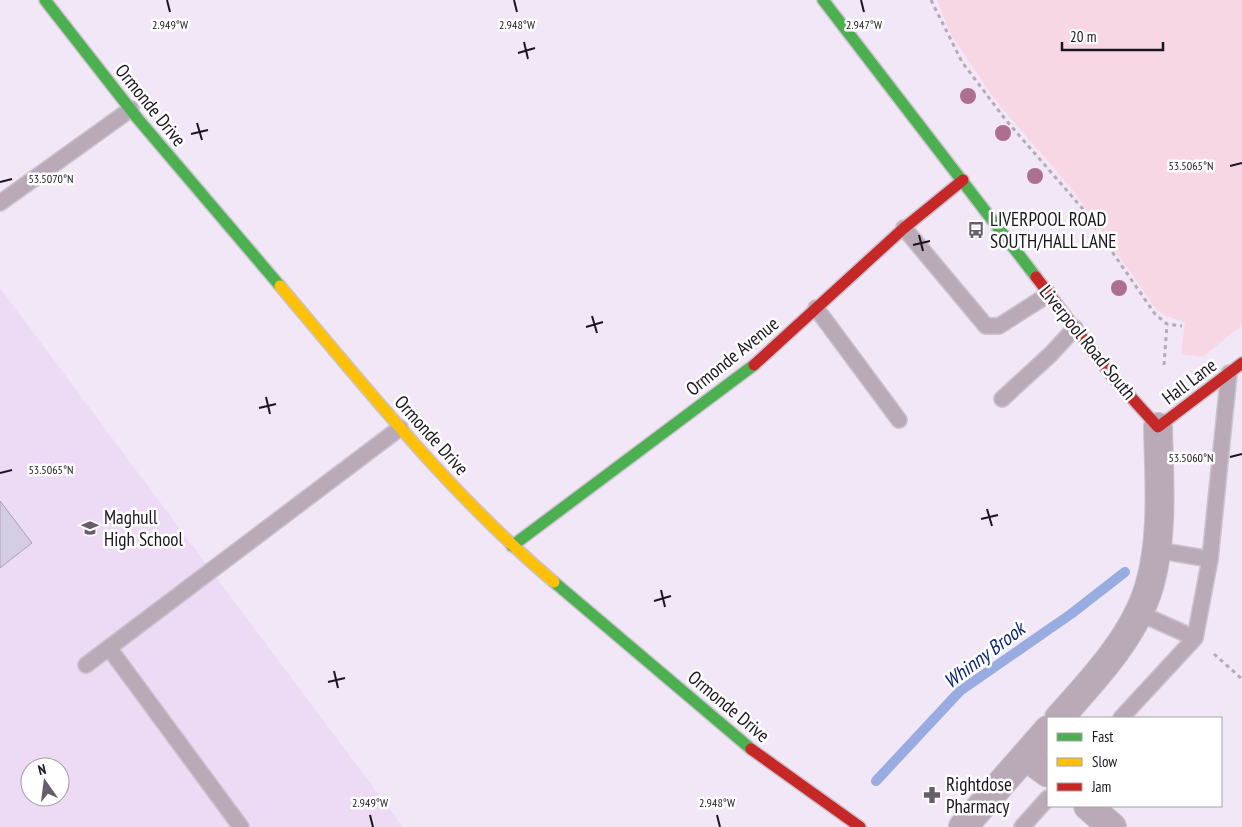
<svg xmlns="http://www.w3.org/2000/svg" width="1242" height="827" font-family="'PT Sans Narrow',sans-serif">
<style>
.built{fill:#eddbf6;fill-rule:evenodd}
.green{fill:#f8d7e4}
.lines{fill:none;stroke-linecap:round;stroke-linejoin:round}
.stream{stroke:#98ace1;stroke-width:10}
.building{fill:#d4cde3;stroke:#a7a2ae}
.lane-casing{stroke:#cac3cf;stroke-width:18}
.street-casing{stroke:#cac3cf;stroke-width:30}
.fast-casing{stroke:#cac3cf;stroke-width:14}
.slow-casing{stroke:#cac3cf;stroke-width:14}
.jam-casing{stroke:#cac3cf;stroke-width:14}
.path{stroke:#b6aab5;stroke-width:3;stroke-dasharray:4 4;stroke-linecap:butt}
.lane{stroke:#baa9b6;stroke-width:15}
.street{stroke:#baa9b6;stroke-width:28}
.fast{stroke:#4caf50;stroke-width:11}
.slow{stroke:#ffc107;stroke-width:11}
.jam{stroke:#c62828;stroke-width:11}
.tree{fill:#ac6f8d}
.ticks{fill:none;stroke:#1c1520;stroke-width:2}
.labels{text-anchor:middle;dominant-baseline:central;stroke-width:5;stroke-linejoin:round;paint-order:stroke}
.street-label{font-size:19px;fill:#1c1520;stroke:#fff}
.poi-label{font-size:19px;fill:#1c1520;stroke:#fff;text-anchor:start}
.water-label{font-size:20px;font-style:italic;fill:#092674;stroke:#fff}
.ticks-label{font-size:12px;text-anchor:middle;fill:#1c1520;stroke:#fff;stroke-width:5;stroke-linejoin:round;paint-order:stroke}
</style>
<rect width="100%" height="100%" fill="#f1e7f7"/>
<path class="built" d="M0,288L403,827H0ZM30,767H60V797H30Z"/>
<path class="green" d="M937,0H1242V325L1203,357L1181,354L1185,322L1166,316L1156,309L1071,188L995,100L950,33Z"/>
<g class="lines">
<path class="stream" d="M876,781L960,691L1071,614L1125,572"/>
</g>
<path class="building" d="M0,501L32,543L0,568Z"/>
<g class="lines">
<g class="lane-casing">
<path id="lane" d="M0,203L131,109
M904,228L986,326H999L1049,294
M816,308L899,420
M1002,399L1051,354L1075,328
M1156,550L1210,559
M1139,613L1195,638
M109,648L241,827
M86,665L400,428
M1121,718L1195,638L1210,559L1229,373
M1022,827L1048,798"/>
</g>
<g class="street-casing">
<path id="street" d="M1059,718C1093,680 1134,637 1149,587C1164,536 1159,479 1158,427
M1025,756L1048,773
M1088,806L1112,827
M963,827L1048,730"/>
</g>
<g class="fast-casing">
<path id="fast" d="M45,0L138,119L280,286
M823,0L1036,277
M512,546L754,365
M554,582L751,749"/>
</g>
<g class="slow-casing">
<path id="slow" d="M280,286C367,389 451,495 554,582"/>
</g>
<g class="jam-casing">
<path id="jam" d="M1036,277L1111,375L1158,427L1242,363
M754,365L904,228L963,180
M751,749L860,827"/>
</g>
<path class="path" d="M931,0L962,62L1005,119L1082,208L1155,314L1167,324L1182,326
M1164,365L1167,324
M1214,654L1242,679"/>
<use href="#lane" class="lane"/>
<use href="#street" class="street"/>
<use href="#fast" class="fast"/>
<use href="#slow" class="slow"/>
<use href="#jam" class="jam"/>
</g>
<g class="tree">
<circle cx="968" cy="96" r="8"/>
<circle cx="1003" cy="133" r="8"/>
<circle cx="1035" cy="176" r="8"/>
<circle cx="1119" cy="288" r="8"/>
</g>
<path class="ticks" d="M167,0L170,12M514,0L517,12M861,0L864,12M524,42L528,59M518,53L535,48M197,123L202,140M191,134L208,130M1230,166L1242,163M0,182L12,179M919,235L923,251M913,245L930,241M592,316L597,333M586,327L603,322M266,397L270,414M259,408L276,404M1230,457L1242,454M0,473L12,470M987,509L992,526M981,519L998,515M661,590L665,607M654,601L671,596M334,671L338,688M328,682L345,678M370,815L373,827M717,815L720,827"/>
<defs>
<g id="bus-bare" transform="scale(1.35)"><path d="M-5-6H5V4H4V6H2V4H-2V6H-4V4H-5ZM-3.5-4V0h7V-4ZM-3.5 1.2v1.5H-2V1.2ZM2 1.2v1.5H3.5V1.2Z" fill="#675e6b" stroke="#fff" stroke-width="2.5" paint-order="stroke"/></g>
<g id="school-bare" transform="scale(1.35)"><path d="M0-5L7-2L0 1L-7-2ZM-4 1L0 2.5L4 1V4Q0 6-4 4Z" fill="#675e6b" stroke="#fff" stroke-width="2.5" paint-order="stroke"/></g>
<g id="pharmacy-bare" transform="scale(1.35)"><path d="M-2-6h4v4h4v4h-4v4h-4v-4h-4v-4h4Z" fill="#675e6b" stroke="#fff" stroke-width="2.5" paint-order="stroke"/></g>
</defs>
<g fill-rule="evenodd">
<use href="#bus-bare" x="976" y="230"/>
<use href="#school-bare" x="90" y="528"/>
<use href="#pharmacy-bare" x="932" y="795"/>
</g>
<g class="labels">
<g class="street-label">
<text transform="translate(151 105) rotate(51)">Ormonde Drive</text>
<text transform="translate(1088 342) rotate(51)">Liverpool Road South</text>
<text transform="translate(732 356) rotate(-39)">Ormonde Avenue</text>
<text transform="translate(1189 381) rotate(-37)">Hall Lane</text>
<text transform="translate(432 435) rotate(48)">Ormonde Drive</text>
<text transform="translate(729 706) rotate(40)">Ormonde Drive</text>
</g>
<g class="poi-label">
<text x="990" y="219">LIVERPOOL ROAD<tspan x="990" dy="22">SOUTH/HALL LANE</tspan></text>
<text x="104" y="517">Maghull<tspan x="104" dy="22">High School</tspan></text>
<text x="946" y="784">Rightdose<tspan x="946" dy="22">Pharmacy</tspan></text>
</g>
<g class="water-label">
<text transform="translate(984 655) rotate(-37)">Whinny Brook</text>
</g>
</g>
<g class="ticks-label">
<text x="170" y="29">2.949°W</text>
<text x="517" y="29">2.948°W</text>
<text x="864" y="29">2.947°W</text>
<text x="1191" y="170">53.5065°N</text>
<text x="51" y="183">53.5070°N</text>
<text x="1191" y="462">53.5060°N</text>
<text x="51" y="474">53.5065°N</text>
<text x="370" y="807">2.949°W</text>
<text x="717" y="807">2.948°W</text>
</g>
<rect x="1047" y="717" width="175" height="90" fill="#ffffff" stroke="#a4a1a6"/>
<rect x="1057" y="733" width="25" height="8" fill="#4caf50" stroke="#a4a1a6"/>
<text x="1092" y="742" font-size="15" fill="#1c1520">Fast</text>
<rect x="1057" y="758" width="25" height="8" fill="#ffc107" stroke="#a4a1a6"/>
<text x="1092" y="767" font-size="15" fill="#1c1520">Slow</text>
<rect x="1057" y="783" width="25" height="8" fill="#c62828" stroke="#a4a1a6"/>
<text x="1092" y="792" font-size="15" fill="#1c1520">Jam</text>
<g transform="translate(45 782) rotate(346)"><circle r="24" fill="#ffffff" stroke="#a4a1a6"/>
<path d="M0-4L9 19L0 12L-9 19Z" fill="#675e6b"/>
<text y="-8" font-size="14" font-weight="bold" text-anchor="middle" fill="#1c1520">N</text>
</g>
<path d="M1062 42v8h101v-8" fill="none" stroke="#1c1520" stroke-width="2.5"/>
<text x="1070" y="42" font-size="15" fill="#1c1520" stroke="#ffffff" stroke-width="4" paint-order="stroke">20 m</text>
</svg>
